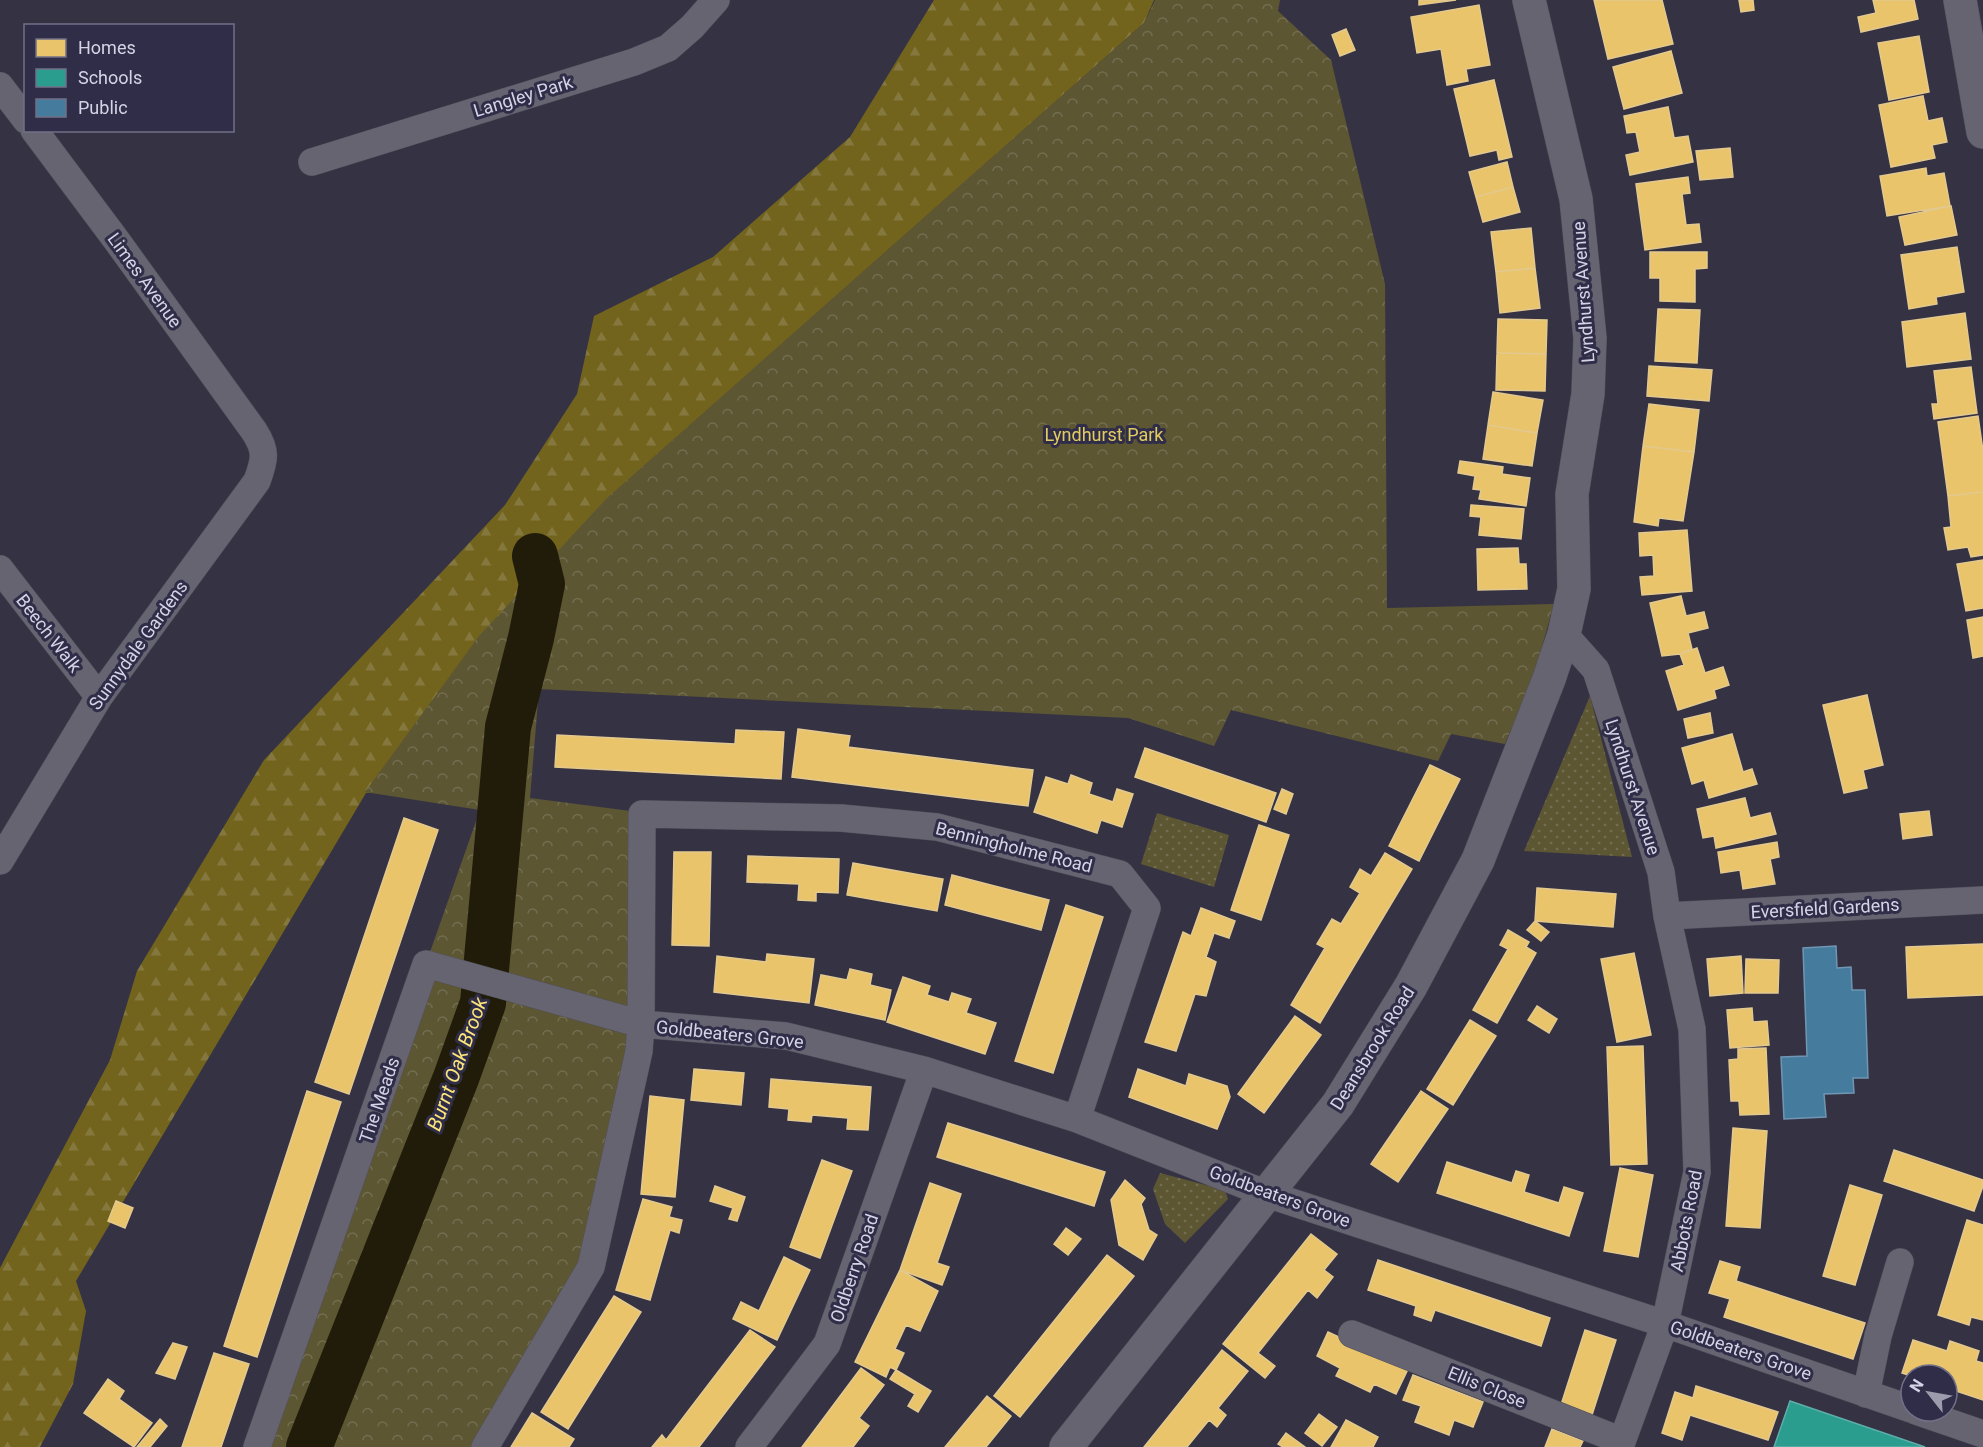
<svg xmlns="http://www.w3.org/2000/svg" width="1983" height="1447" font-family="Roboto,sans-serif">
<style>
.grass{fill:url(#grass-dots)}
.forest{fill:url(#forest-firs)}
.park{fill:url(#park-crowns)}
.homes{fill:#e9c46a;stroke:#e3c98f;stroke-width:1.5}
.schools{fill:#2a9d8f;stroke:#5daea9;stroke-width:1.5}
.public{fill:#457b9d;stroke:#7096b3;stroke-width:1.5}
.lines{fill:none;stroke-linecap:round;stroke-linejoin:round}
.river{stroke:#211c09;stroke-width:46}
.minor-casing{stroke:#52505e;stroke-width:28}
.tertiary-casing{stroke:#52505e;stroke-width:34}
.minor{stroke:#656470;stroke-width:27}
.tertiary{stroke:#656470;stroke-width:33}
.labels{text-anchor:middle;dominant-baseline:central;stroke-width:6;stroke-linejoin:round;paint-order:stroke}
.street-label{font-size:18px;fill:#d5d4e6;stroke:#302d49}
.park-label{font-size:18px;fill:#e2cb5f;stroke:#302d49}
.water-label{font-size:20px;font-style:italic;fill:#fbe479;stroke:#302d49}
</style>
<defs>
<pattern id="grass-dots" width="8" height="8" patternUnits="userSpaceOnUse" patternTransform="scale(1.5)"><rect width="8" height="8" fill="#5d5633"/><path d="M2 2h.1M6 6h.1" fill="none" stroke="#736d51" stroke-width="1.8" stroke-linecap="round"/></pattern>
<pattern id="forest-firs" width="22" height="20" patternUnits="userSpaceOnUse" patternTransform="scale(1.5)"><rect width="22" height="20" fill="#72631d"/><path d="M5 1l3.5 6h-7zM16 11l3.5 6h-7z" fill="#85783e"/></pattern>
<pattern id="park-crowns" width="20" height="18" patternUnits="userSpaceOnUse" patternTransform="scale(1.5)"><rect width="20" height="18" fill="#5d5633"/><path d="M2 6a3 3 0 1 1 6 0M12 15a3 3 0 1 1 6 0" fill="none" stroke="#736d51"/></pattern>
</defs>
<rect width="100%" height="100%" fill="#353343"/>
<path class="grass" d="M1590,696L1632,857L1524,851Z
M1157,813L1229,835L1214,887L1141,864Z
M1160,1173L1225,1190L1228,1199L1185,1243L1165,1224L1153,1189Z"/>
<path class="forest" d="M934,0H1154L1144,23L609,497L490,785L366,793L76,1281L86,1311L73,1384L40,1447H0V1268L110,1060L137,971L264,760L505,505L577,394L594,316L713,257L850,137Z"/>
<path class="park" d="M1155,0H1280L1278,11L1331,60L1385,284L1387,608L1554,604L1534,675L1505,744L1451,734L1438,761L1231,710L1214,746L1128,718L539,689L530,798L646,813L641,1024L591,1267L485,1447H256L480,810L365,792L479,636L606,499L1144,23Z"/>
<path class="homes" d="M1419,0H1456L1419,5Z
M1594,0H1662L1673,44L1608,59Z
M1739,0H1753L1754,10L1741,12Z
M1873,0H1914L1918,19L1861,32L1858,17L1876,13Z
M1479,5L1490,65L1466,69L1468,81L1447,85L1441,49L1417,53L1411,17Z
M1346,29L1355,50L1340,56L1332,35Z
M1919,36L1929,92L1889,100L1878,43Z
M1671,51L1682,93L1624,109L1613,67Z
M1494,80L1512,157L1499,160L1497,150L1470,156L1454,89Z
M1923,96L1928,121L1942,118L1947,142L1932,145L1935,158L1891,167L1879,105Z
M1668,107L1674,138L1688,136L1693,162L1630,175L1626,155L1640,152L1636,132L1627,133L1624,116Z
M1730,148L1733,177L1700,180L1696,151Z
M1507,162L1513,187L1476,197L1469,172Z
M1926,168L1927,176L1944,173L1950,206L1887,216L1880,176Z
M1688,177L1690,193L1682,194L1686,225L1699,224L1701,242L1645,250L1636,184Z
M1513,187L1520,212L1483,222L1476,197Z
M1951,206L1957,235L1905,245L1899,217Z
M1531,228L1535,268L1496,272L1491,232Z
M1957,247L1964,292L1936,297L1937,304L1909,309L1901,255Z
M1650,252H1707V268L1695,269V302L1660,301V278H1650Z
M1535,268L1540,308L1500,313L1496,272Z
M1658,309L1700,310L1697,363L1655,361Z
M1965,313L1971,359L1907,367L1902,322Z
M1498,319L1547,320L1546,354L1497,353Z
M1497,353L1546,354L1545,391L1496,390Z
M1649,366L1712,370L1709,401L1647,396Z
M1971,367L1977,413L1934,419L1932,404H1938L1934,371Z
M1493,392L1543,400L1537,433L1488,425Z
M1649,404L1699,410L1694,452L1643,446Z
M1978,416L1983,451V492L1948,496L1938,422Z
M1488,425L1537,433L1532,466L1483,459Z
M1643,446L1694,452L1683,521L1659,518L1658,526L1634,522Z
M1460,461L1503,467L1502,474L1530,478L1526,506L1479,499L1481,490L1473,489L1475,476L1458,473Z
M1983,492V555L1971,557L1968,547L1948,550L1944,528L1951,527L1948,496Z
M1471,505L1524,509L1521,539L1479,535L1481,517L1470,516Z
M1687,530L1692,591L1642,595L1640,577L1654,576L1653,555L1640,556L1639,533Z
M1518,548L1519,564H1526L1527,589L1478,590L1477,549Z
M1983,560V608L1966,611L1957,564Z
M1681,596L1686,616L1704,612L1708,628L1688,633L1692,649L1680,654L1662,656L1650,603Z
M1983,617V656L1973,658L1967,620Z
M1697,648L1705,673L1723,667L1729,685L1714,690L1716,698L1678,710L1666,671L1684,665L1680,654Z
M1867,695L1883,765L1863,770L1867,788L1844,793L1823,705Z
M1710,713L1713,733L1688,738L1684,719Z
M798,729L850,736L848,747L1033,770L1028,806L792,777Z
M736,730L784,732L781,779L555,767L557,735L735,744Z
M1732,734L1743,772L1752,769L1757,784L1709,798L1704,780L1692,784L1682,748Z
M1145,748L1276,793L1266,822L1135,777Z
M1430,765L1460,779L1419,861L1389,846Z
M1071,775L1092,783L1089,794L1113,802L1117,789L1133,794L1122,827L1101,820L1097,833L1034,812L1046,777L1068,784Z
M1282,789L1293,794L1286,814L1274,809Z
M1745,798L1750,818L1770,813L1776,834L1716,848L1714,836L1703,838L1697,809Z
M1929,811L1932,835L1903,839L1900,814Z
M404,818L438,830L349,1094L315,1082Z
M1259,825L1289,835L1261,920L1231,910Z
M1777,842L1779,857L1770,859L1775,884L1743,889L1740,870L1721,873L1718,852Z
M674,852H711L709,946L672,945Z
M1385,853L1412,869L1320,1023L1291,1005L1325,948L1317,944L1332,919L1341,924L1360,893L1350,887L1360,869L1371,876Z
M748,856L839,859L838,893L816,892V901L798,900L799,884L747,882Z
M853,863L943,879L937,911L847,895Z
M952,875L1049,900L1041,930L945,905Z
M1537,888L1616,894L1613,927L1535,921Z
M1066,905L1103,917L1053,1073L1015,1061Z
M1201,908L1235,921L1229,938L1214,933L1206,957L1216,962L1206,996L1195,994L1176,1051L1145,1042L1183,932L1191,936Z
M1535,921L1549,932L1541,941L1527,930Z
M1508,930L1529,942L1526,947L1536,953L1497,1023L1473,1010L1508,949L1500,945Z
M1983,944V995L1908,998L1906,947Z
M1634,953L1651,1035L1617,1042L1601,959Z
M767,954L814,959L809,1003L714,992L717,956L766,962Z
M1741,956L1743,993L1710,996L1707,959Z
M1746,959L1779,960L1778,993H1745Z
M850,969L872,974L870,985L891,990L885,1020L815,1005L821,975L847,980Z
M903,977L930,986L927,995L949,1002L952,993L971,999L966,1013L996,1023L985,1054L887,1022Z
M1537,1006L1557,1019L1549,1033L1528,1020Z
M1752,1008L1753,1022L1767,1021L1769,1045L1730,1048L1727,1010Z
M1295,1016L1321,1035L1264,1113L1238,1094Z
M1470,1020L1496,1036L1453,1105L1427,1089Z
M1643,1046L1647,1164L1611,1165L1607,1047Z
M1766,1048L1769,1114L1740,1115L1739,1101H1731L1729,1060L1738,1059V1049Z
M694,1069L744,1073L741,1105L691,1100Z
M1138,1069L1186,1086L1189,1074L1227,1086L1230,1097L1217,1129L1129,1097Z
M771,1079L871,1087L868,1130L847,1129L848,1118L812,1115L811,1122L788,1120L789,1109L769,1107Z
M307,1091L341,1102L257,1357L224,1346Z
M1421,1091L1448,1109L1398,1182L1371,1164Z
M650,1096L684,1100L675,1197L641,1194Z
M948,1123L1105,1172L1094,1206L937,1157Z
M1733,1128L1767,1131L1760,1228L1726,1226Z
M1894,1150L1983,1180V1186L1974,1211L1884,1181Z
M822,1160L852,1171L820,1258L790,1247Z
M1447,1162L1512,1183L1516,1171L1529,1175L1524,1192L1559,1203L1564,1187L1583,1193L1569,1236L1437,1193Z
M1620,1168L1653,1175L1638,1257L1604,1251Z
M1125,1180L1145,1198L1141,1204L1149,1230L1157,1235L1143,1260L1119,1245L1111,1200Z
M930,1183L961,1194L937,1263L949,1267L942,1285L900,1270Z
M1850,1185L1882,1195L1855,1285L1823,1276Z
M715,1186L745,1197L737,1221L729,1219L733,1208L710,1201Z
M643,1199L672,1207L669,1217L682,1220L679,1233L670,1230L650,1300L616,1290Z
M116,1201L133,1208L125,1228L108,1221Z
M1967,1220L1983,1225V1320L1971,1317L1969,1325L1938,1315Z
M1066,1228L1081,1239L1068,1255L1054,1244Z
M1311,1234L1337,1254L1324,1270L1333,1277L1317,1298L1308,1290L1258,1353L1275,1366L1265,1378L1223,1344Z
M1107,1255L1134,1276L1020,1417L994,1396Z
M784,1257L810,1270L777,1340L733,1319L741,1302L759,1311Z
M1378,1260L1550,1318L1541,1346L1435,1310L1431,1321L1414,1315L1416,1306L1368,1290Z
M1720,1261L1740,1267L1736,1281L1865,1323L1853,1359L1724,1317L1730,1299L1709,1293Z
M900,1270L938,1291L920,1331L906,1325L895,1349L904,1353L896,1370L890,1367L886,1377L855,1362Z
M614,1296L641,1312L568,1429L541,1412Z
M750,1330L775,1347L699,1447H652L662,1435L666,1440Z
M1585,1330L1616,1340L1591,1418L1560,1408Z
M1328,1332L1408,1369L1396,1394L1374,1384L1370,1392L1336,1376L1340,1368L1317,1356Z
M1913,1340L1947,1351L1950,1341L1979,1351L1976,1361L1983,1363V1400L1947,1388V1375L1911,1376L1902,1373Z
M173,1343L187,1347L175,1379L156,1373Z
M1222,1350L1248,1371L1218,1408L1226,1415L1217,1427L1209,1420L1187,1447H1144Z
M214,1353L249,1364L221,1447H182Z
M861,1368L884,1385L859,1418L869,1426L853,1447H802Z
M896,1370L931,1391L918,1412L908,1406L915,1394L890,1379Z
M1413,1375L1483,1402L1473,1427L1454,1420L1449,1435L1415,1422L1421,1406L1403,1400Z
M108,1379L124,1391L119,1399L152,1423L134,1447L84,1413Z
M1696,1386L1778,1412L1768,1440L1690,1415L1682,1440L1662,1433L1675,1392L1693,1398Z
M987,1396L1011,1416L986,1447H945Z
M532,1413L574,1439L569,1447H511Z
M1319,1414L1337,1427L1322,1446L1305,1433Z
M160,1419L167,1426L150,1447H137Z
M1346,1420L1378,1437L1373,1447H1331Z
M1552,1429L1583,1441L1580,1447H1545Z
M1286,1433L1305,1447H1283L1278,1444Z"/>
<path class="schools" d="M1790,1401L1925,1447H1774Z"/>
<path class="public" d="M1836,946L1837,968L1851,967L1852,990H1865L1868,1078H1853L1854,1093L1824,1094L1826,1117L1784,1119L1781,1057L1807,1056L1803,948Z"/>
<g class="lines">
<path class="river" d="M309,1447L456,1078L483,1003L508,727L531,638L542,584L535,556"/>
<g class="minor-casing">
<path id="minor" d="M0,86L26,120
M312,162L634,62L668,48L692,27L716,0
M0,569L99,697
M1564,634L1596,670L1661,872L1667,916L1692,1029L1697,1172L1665,1324L1620,1447
M0,861L99,697L257,481C265,459 267,451 254,431L117,241L34,130
M1667,916L1983,900
M1352,1334L1622,1441
M1866,1394L1878,1336L1900,1262
M1916,1411L1983,1434
M257,1447L426,964L641,1024L786,1036L924,1070L1077,1119L1267,1194L1665,1324L1911,1409
M485,1447L591,1267L639,1051L641,1024L642,814L841,818L937,827L1120,874L1147,908L1077,1119
M749,1447L827,1344L924,1070"/>
</g>
<g class="tertiary-casing">
<path id="tertiary" d="M1960,0L1983,132
M1066,1447L1338,1104L1411,986L1478,860L1549,679L1564,634L1574,589L1572,494L1588,394L1590,338L1576,199L1529,0"/>
</g>
<use href="#minor" class="minor"/>
<use href="#tertiary" class="tertiary"/>
</g>
<g class="labels">
<g class="street-label">
<text transform="translate(523 96) rotate(-17)">Langley Park</text>
<text transform="translate(145 280) rotate(54)">Limes Avenue</text>
<text transform="translate(1583 292) rotate(-94)">Lyndhurst Avenue</text>
<text transform="translate(49 633) rotate(52)">Beech Walk</text>
<text transform="translate(138 645) rotate(-54)">Sunnydale Gardens</text>
<text transform="translate(1633 787) rotate(72)">Lyndhurst Avenue</text>
<text transform="translate(1014 847) rotate(14)">Benningholme Road</text>
<text transform="translate(1825 908) rotate(-3)">Eversfield Gardens</text>
<text transform="translate(730 1034) rotate(6)">Goldbeaters Grove</text>
<text transform="translate(1372 1048) rotate(-58)">Deansbrook Road</text>
<text transform="translate(379 1100) rotate(-71)">The Meads</text>
<text transform="translate(1280 1196) rotate(20)">Goldbeaters Grove</text>
<text transform="translate(1686 1221) rotate(-79)">Abbots Road</text>
<text transform="translate(854 1268) rotate(-71)">Oldberry Road</text>
<text transform="translate(1741 1350) rotate(19)">Goldbeaters Grove</text>
<text transform="translate(1487 1387) rotate(22)">Ellis Close</text>
</g>
<g class="park-label">
<text x="1104" y="434">Lyndhurst Park</text>
</g>
<g class="water-label">
<text transform="translate(457 1064) rotate(-70)">Burnt Oak Brook</text>
</g>
</g>
<rect x="24" y="24" width="210" height="108" fill="#302d49" stroke="#727088" stroke-width="1.5"/>
<rect x="36" y="39" width="30" height="18" fill="#e9c46a" stroke="#727088" stroke-width="1.5"/>
<text x="78" y="54" font-size="18" fill="#d5d4e6">Homes</text>
<rect x="36" y="69" width="30" height="18" fill="#2a9d8f" stroke="#727088" stroke-width="1.5"/>
<text x="78" y="84" font-size="18" fill="#d5d4e6">Schools</text>
<rect x="36" y="99" width="30" height="18" fill="#457b9d" stroke="#727088" stroke-width="1.5"/>
<text x="78" y="114" font-size="18" fill="#d5d4e6">Public</text>
<g transform="translate(1929 1393) rotate(301)"><circle r="28" fill="#302d49" stroke="#727088" stroke-width="1.5"/>
<path d="M0-4.5L10 22L0 15L-10 22Z" fill="#9d9cad"/>
<text y="-9" font-size="16" font-weight="bold" text-anchor="middle" fill="#d5d4e6">N</text>
</g>
</svg>
